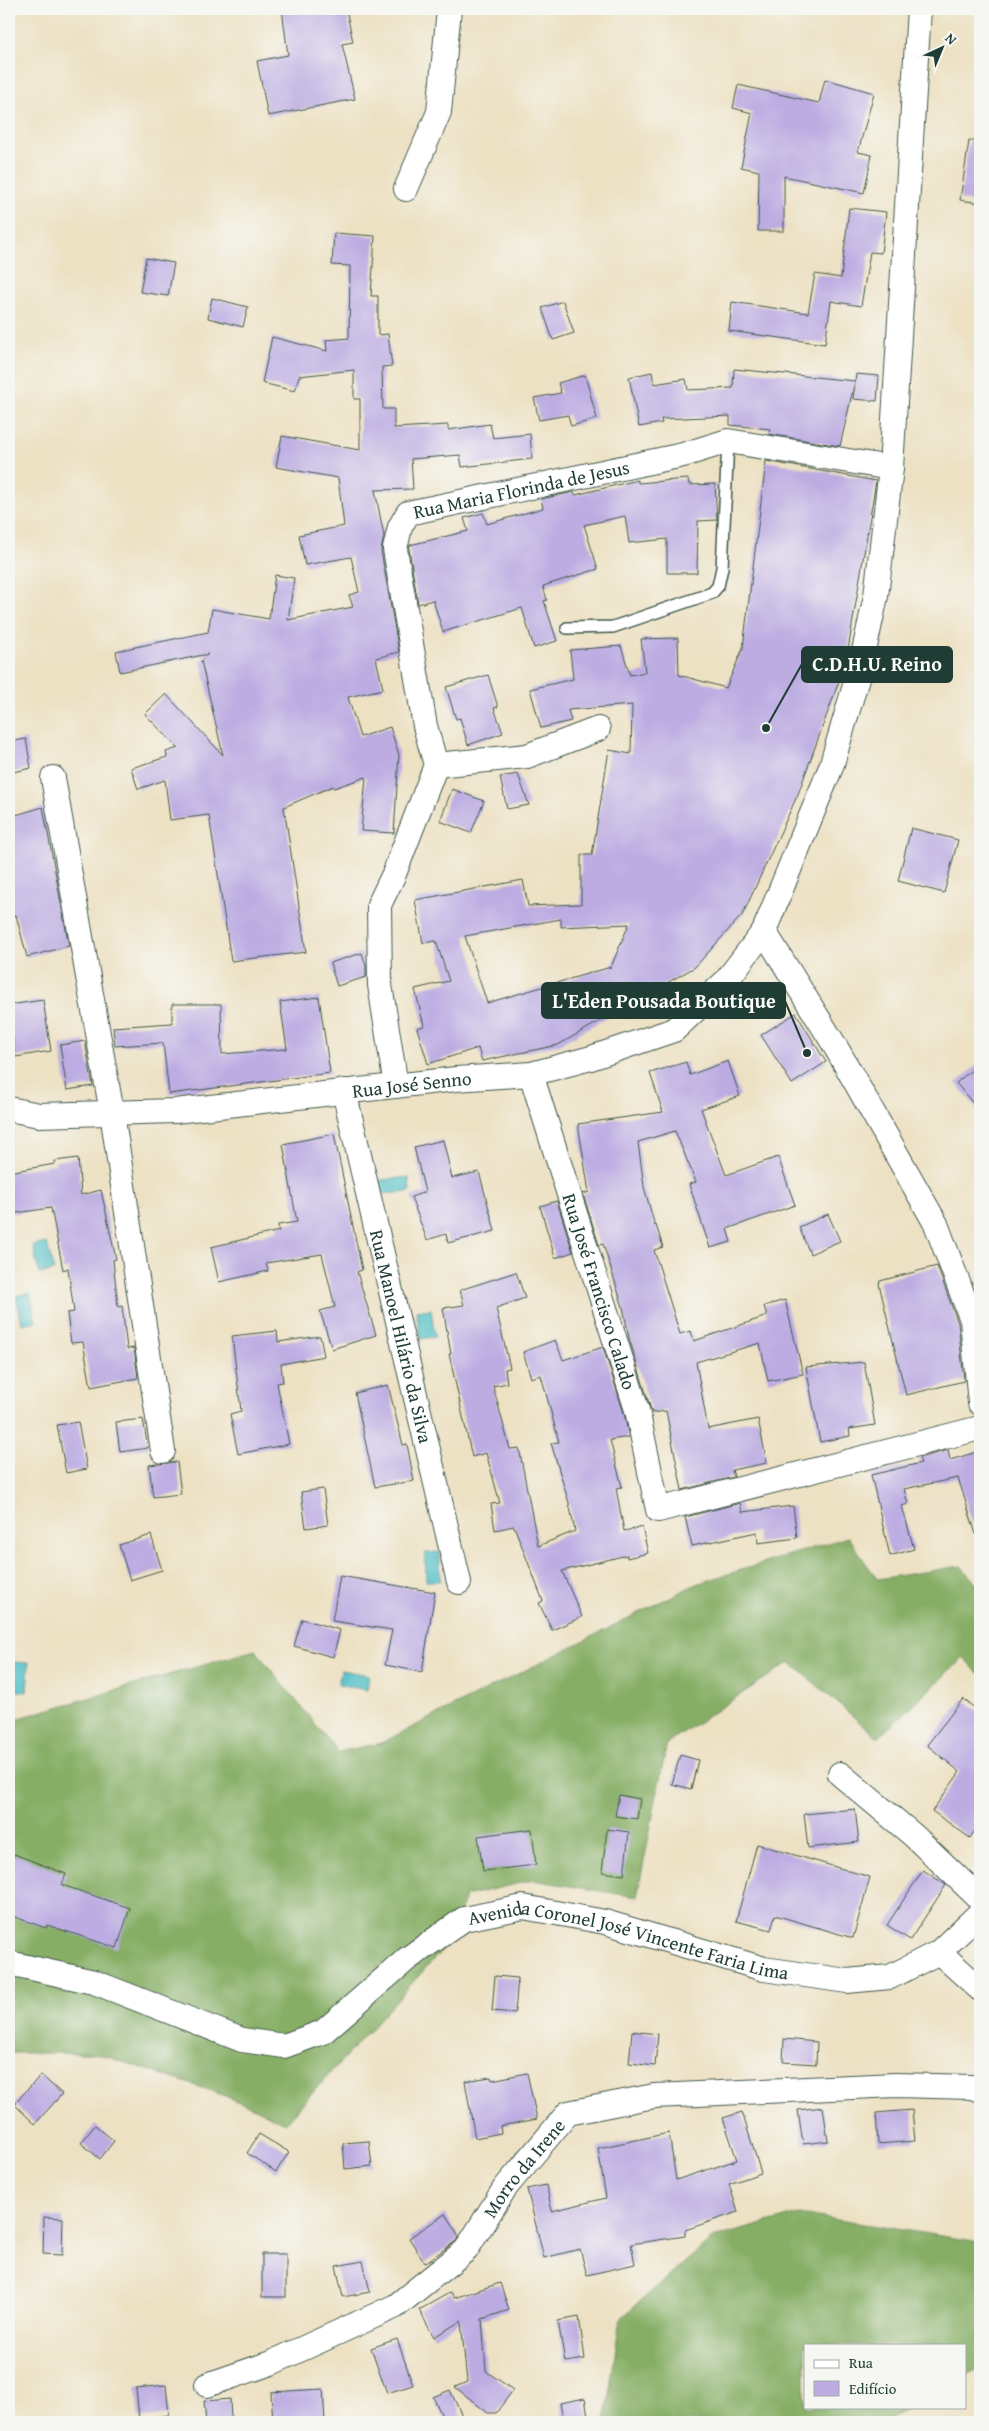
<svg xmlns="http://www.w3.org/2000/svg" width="989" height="2431" viewBox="0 0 989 2431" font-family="'Gentium Book Plus',serif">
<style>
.forest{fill:#86ae65;stroke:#52764c}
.water{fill:#51bfc7;stroke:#387e7e}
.building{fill:#bcace2;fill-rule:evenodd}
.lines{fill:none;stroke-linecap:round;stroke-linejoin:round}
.lane-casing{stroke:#3e5649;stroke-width:14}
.street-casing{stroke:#3e5649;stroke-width:26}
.lane{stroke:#fff;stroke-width:11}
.street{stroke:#fff;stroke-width:24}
.labels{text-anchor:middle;stroke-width:4;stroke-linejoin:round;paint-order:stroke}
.street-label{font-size:19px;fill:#1f3d34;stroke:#f6f6f2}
.leader{fill:none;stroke:#1f3d34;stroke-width:2}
.callout-dot{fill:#1f3d34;stroke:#f6f6f2;stroke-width:2}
.callout{fill:#1f3d34;stroke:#1f3d34;stroke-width:2}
.callout-label{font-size:20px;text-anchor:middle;font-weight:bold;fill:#fff}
</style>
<rect width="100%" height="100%" fill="#f6f6f2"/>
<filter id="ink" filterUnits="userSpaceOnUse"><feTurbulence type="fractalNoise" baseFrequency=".02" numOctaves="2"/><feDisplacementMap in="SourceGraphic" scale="10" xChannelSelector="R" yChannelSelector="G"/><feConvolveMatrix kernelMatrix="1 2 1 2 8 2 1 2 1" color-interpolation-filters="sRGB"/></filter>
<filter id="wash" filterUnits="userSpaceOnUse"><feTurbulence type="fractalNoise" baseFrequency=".0096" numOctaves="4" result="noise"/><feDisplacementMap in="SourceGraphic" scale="20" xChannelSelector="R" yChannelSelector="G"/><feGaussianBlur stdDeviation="1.12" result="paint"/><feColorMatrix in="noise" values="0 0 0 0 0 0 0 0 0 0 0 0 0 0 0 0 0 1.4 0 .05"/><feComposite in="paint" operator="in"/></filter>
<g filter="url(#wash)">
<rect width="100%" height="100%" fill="#ede1c3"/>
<!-- forest -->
<g class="forest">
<path d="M848,1537l29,42 84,-13 19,22v87l-17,-17 -85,80 -88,-76 -123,81 -30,154 -104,-17 -68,16 -11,41 -169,186 -37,-18 -36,-14 -116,-38h-87v-332l246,-71 83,102 43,-9 315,-159z"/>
<path d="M799,2214l181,28v126l-15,8v-31h-160v62h106l-26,15h-280l15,-103 93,-81z"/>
</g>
<!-- water -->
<g class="water">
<path d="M409,1177l1,15 -29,2 -1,-14z"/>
<path d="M47,1243l7,28 -15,3 -6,-28z"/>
<path d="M30,1293l6,28 -14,3 -6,-28z"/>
<path d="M431,1309l4,28 -14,2 -5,-28z"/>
<path d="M440,1552v29h-14l-1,-28z"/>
<path d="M14,1662l15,1 -2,29 -14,-1z"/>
<path d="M341,1670l28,5 -2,15 -29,-5z"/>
</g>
<g id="blocks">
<!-- building -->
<g class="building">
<path d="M282,9h64l7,33 -11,2 13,55 -87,17 -11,-55 31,-6z"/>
<path d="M825,79l49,14 -16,59 14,3 -8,38 -80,-17v55h-26l1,-60 -18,-4 11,-54 -19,-5 5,-23 81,18z"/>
<path d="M969,141h11v62l-20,-3z"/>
<path d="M849,208l37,4 -5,41 -11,-1 -9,54 -30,-5 -6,43 -96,-13 3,-29 76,11 7,-39 26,4z"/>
<path d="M334,233l41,3 -4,60h7v39l10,-1 4,32 -10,1 1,42h11v19l54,-3v5l42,-6 3,14 37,-4 2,25 -70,8 -2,-12 -49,4 2,30 -38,1 9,46 -3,15 18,101 -23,6 7,31 -35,8 12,40 30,-10 9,28 -5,78 -33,-2 5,-54 -32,11 -1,-2 -49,21 22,145 -75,9 -22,-146 -39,5 -5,-40 -27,9 -7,-21 36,-11 -1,-5 12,-4 -33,-34 21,-20 57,61 -22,-94 7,-7 -88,18 -4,-21 92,-19 4,-23 57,10 6,-44 19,3 -6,42 65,-13 -4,-12 10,-3 -8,-35 -46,8 -6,-30 45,-9 -6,-48 -62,-11 6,-31 78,14v-51h-6v-29l-55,6 -4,15 -33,-8 10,-46 55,14 -1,-11 23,-2 1,-72 -18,-1z"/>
<path d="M146,258l28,5 -6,33 -28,-4z"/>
<path d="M212,298l36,9 -5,20 -35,-9z"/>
<path d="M563,301l11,32 -21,7 -11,-32z"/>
<path d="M734,369l121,12 -15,65 -71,-12 1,-5 -40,-4v-9l-69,3 1,4 -23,4 -10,-50 23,-5 2,12 32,-5 2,11 45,-2z"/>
<path d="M856,374l23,2 -2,25 -24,-2z"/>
<path d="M585,375l12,44 -26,7 -3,-11 -29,5 -5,-22 27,-5 -3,-10z"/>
<path d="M766,461l110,20 -30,181 -48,132 -55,120 -48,53 -137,78 -76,16 -4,-13 -50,16 -11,-36 7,-2 -9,-37 34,-8 -13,-40 -13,2 -8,-43 108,-20 5,26 53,-2v-49h11l17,-105 22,4 1,-49 -64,5 3,11 -30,7 -11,-39 43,-10 -3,-29 51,-4 9,29 15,-3 -4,-33 37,-1 1,37 47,13 17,-40zM561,919v8l68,-3 -18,43 -124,36 -22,-67z"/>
<path d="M688,479l1,6 26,-1 2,36 -19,1 -1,52h-30v-34l-38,4 -4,-27 -41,9 14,44 -55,17 4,14 -3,1 13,40 -23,7 -12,-40 -79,24 -10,-32 -15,4 -9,-55 1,-4 58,-14 -4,-13 19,-5 4,11 56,-16 -2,-9 33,-7 1,3 63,-15v3z"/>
<path d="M488,675l10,32 -4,1 9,25 -35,12 -8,-27 -4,1 -10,-32z"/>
<path d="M26,739l5,29 -22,5v-31z"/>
<path d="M518,774l11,31 -22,4 -7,-32z"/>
<path d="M452,789l32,12 -13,32 -31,-12z"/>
<path d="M43,807l26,139 -42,11 -11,-42 -5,1 -2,-12v-56l6,-1 -6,-21v-9z"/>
<path d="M911,828l47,12 -14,53 -46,-12z"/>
<path d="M362,953l4,13v11l-29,9 -7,-23z"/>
<path d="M319,997l11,76 -161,21 -6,-51 -48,3 -2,-19 59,-4v-19h49l1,50 65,-5 -7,-47z"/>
<path d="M43,1000l8,51 -36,6 -6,-52z"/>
<path d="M796,1013l30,49 -34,22 -31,-49z"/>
<path d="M85,1041l8,45 -26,4 -7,-45z"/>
<path d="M728,1061l12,35 -39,13 25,66 52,-18 17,48 -68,24 4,13 -21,6 -21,-64 7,-2 -21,-51 -37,11 6,45 11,39 1,-1 7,22 -9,3 26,84 11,-3 3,10 73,-25 -3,-10 21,-6 18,74 -35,7 -8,-38 -64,19 12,67 50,-10 9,44 -35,7 2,7 -52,13 -16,-79 -14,2 -23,-75 -6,-31 -20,-63 -4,1 -16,-51 6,-2 -11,-68 85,-12 -13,-39 36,-11 4,13z"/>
<path d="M980,1063v49l-24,-29z"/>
<path d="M334,1134l28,136 -5,2 19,63 -44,14 -12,-38 15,-4 -13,-53 -56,9 2,8 -49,11 -8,-35 68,-16 -1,-6 19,-3 -14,-78z"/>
<path d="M443,1140l9,38 27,-6 16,59 -47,12 -2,-9 -19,6 -16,-43 14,-5 -11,-45z"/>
<path d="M78,1158l3,37 20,-5 15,69 -3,1 5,47 4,-1 5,43 7,-1 4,30 -47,9 -8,-45 -12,1 -4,-30 7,-1 -6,-44 -5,2 -12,-62 -42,6v-42l46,-8v-3z"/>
<path d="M557,1201l16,51 -18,6 -15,-52z"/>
<path d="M828,1214l12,27 -30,13 -11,-27z"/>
<path d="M937,1266l21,57 6,58 -58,14 -27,-111 1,-3z"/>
<path d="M516,1272l9,26 -29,10 14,60 -5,1 2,14 -14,3 17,63 9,-1 19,98 37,-15 -6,-28 -18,-60 8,-1 -18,-67 -10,3 -8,-26 32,-12 8,20 40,-13 21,66 5,24 -19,3 12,47 -6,1 8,43 18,-4 6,26 -21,5v-3l-65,16 20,46 -30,13 -13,-27 4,-2 -29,-75 -19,4 -4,-26 9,-1 -14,-50 -14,4 -23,-103h2l-8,-46 21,-3 -4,-15z"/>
<path d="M277,1331l1,11 42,-6 4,20 -43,8 2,18 -6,1 12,61 -51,10 -8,-40 11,-3 -9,-75z"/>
<path d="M864,1362l11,63 -26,4 1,7 -30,6 -14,-75z"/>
<path d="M388,1385l15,60 4,-1 7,37 -39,6 -20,-94z"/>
<path d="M143,1419l5,29 -28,4 -4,-30z"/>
<path d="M78,1422l9,47 -21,4 -9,-48z"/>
<path d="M948,1450l2,10 30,-9v83h-4l-18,-56 -54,11 4,15 -6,2 12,43 -24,7 -19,-81 50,-12 -2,-5z"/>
<path d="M177,1462l4,32 -28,3 -4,-32z"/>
<path d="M323,1489l5,36 -22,3 -5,-36z"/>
<path d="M740,1503l2,9 51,-6 4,32 -39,5 -1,-11 -65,14 -7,-29z"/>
<path d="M151,1535l11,35 -32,10 -11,-35z"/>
<path d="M340,1576l95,16 -13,80 -37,-7 7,-35 -60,-9z"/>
<path d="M302,1619l38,11 -7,27 -39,-11z"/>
<path d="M963,1699l17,13v111l-10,15 -38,-27 28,-39 -33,-27z"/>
<path d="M680,1755l18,5 -7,29 -19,-5z"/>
<path d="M619,1795l21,4 -3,20 -22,-3z"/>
<path d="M855,1809l4,33 -51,6 -4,-34z"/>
<path d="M532,1829l4,36 -53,6 -5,-35z"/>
<path d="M607,1829l22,3 -5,43 -22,-3z"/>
<path d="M757,1844l113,33 -17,61 -78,-23 -4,15 -35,-9z"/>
<path d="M14,1854l52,20 -4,11 68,23 -13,40 -70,-23 -1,3 -37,-13v-45z"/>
<path d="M923,1870l23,15 -36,55 -23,-15z"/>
<path d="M495,1976l23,2 -3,35 -23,-2z"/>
<path d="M632,2031l26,3 -3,32 -26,-3z"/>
<path d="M784,2039l33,3 -1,22 -33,-2z"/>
<path d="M527,2073l10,46 -37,7 1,7 -26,5 -10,-57 26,-4 1,3z"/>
<path d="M41,2075l21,19 -27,30 -21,-20z"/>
<path d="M823,2107l5,34 -25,3 -5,-34z"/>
<path d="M912,2110l3,31 -37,3 -2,-31z"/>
<path d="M742,2112l19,61 -32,11 9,28 -53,18v6l-54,8 4,20 -48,11 -7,-26 -36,9 -17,-69 19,-4 6,26 54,-13 -8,-50 71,-15 7,47 61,-20 -14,-42z"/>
<path d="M95,2125l19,16 -14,18 -19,-16z"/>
<path d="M259,2134l30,18 -13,20 -29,-19z"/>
<path d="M369,2141l3,25 -27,3 -2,-26z"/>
<path d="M445,2214l14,22 -3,5 -31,22 -16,-25z"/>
<path d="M44,2217l19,1 -1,37 -19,-1z"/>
<rect x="262" y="2254" width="24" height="43"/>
<path d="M363,2261l7,31 -27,5 -7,-31z"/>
<path d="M500,2283l9,27 -27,9 4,52 27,19 -17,23h-8l-33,-26 12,-5 -6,-61 -27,16 -15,-27 32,-18 3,6z"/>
<path d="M579,2317l6,42 -20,3 -7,-41z"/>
<path d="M397,2339l16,46 -26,8 -16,-45z"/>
<path d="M166,2385l3,30 -30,4 -3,-31z"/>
<path d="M323,2389l2,33h-52l-2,-30z"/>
<path d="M450,2390l15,32h-20l-12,-25z"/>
<path d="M585,2398l4,24h-25l-4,-19z"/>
<path d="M230,2399l1,23h-25l-2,-21z"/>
</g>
</g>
</g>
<g filter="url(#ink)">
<use href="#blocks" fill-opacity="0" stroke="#3e5649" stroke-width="1"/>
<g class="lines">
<!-- lane casing -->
<g class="lane-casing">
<path id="lane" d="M567,628l46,-1 99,-34 6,-7 4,-18 6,-127"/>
</g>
<!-- street casing -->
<g class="street-casing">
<g id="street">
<path d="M406,189l33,-77 10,-103"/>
<path d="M436,765l91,-9 71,-27"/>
<path d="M53,778l59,335 51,338"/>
<path d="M764,931l70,113 102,180 36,96 8,83"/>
<path id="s1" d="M531,1074l106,336 21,100 322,-82"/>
<path id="s2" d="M396,1086l-16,-101 -1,-80 15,-31 42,-109 -11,-39 -30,-177 5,-22 8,-14 275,-58 45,-14 163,27"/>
<path id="s3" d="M344,1091l115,491"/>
<path id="s4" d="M9,1109l30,6 136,-4 281,-32 75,-5 60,-16 83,-28 52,-49 38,-50 67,-164 30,-102 15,-69 15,-128 28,-459"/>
<path d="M840,1774l74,62 66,63"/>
<path d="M939,1952l41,37"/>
<path id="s5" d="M9,1963l85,19 148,58 42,6 39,-14 84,-73 57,-40 59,-12 82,15 159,47 83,12 43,-4 49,-25 41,-39"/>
<path id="s6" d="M207,2385l64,-22 125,-57 70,-56 39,-62 63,-75 86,-17 242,-11 76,2 8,3"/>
</g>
</g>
<!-- lane -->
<use href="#lane" class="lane"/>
<!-- street -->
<use href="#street" class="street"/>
</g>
</g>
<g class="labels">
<!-- street labels -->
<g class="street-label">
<text dy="7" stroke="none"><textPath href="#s2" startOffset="708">Rua Maria Florinda de Jesus</textPath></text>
<text dy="7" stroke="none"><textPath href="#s4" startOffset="405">Rua José Senno</textPath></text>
<text dy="7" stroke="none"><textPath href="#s1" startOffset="228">Rua José Francisco Calado</textPath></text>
<text dy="7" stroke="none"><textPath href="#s3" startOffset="252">Rua Manoel Hilário da Silva</textPath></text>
<text dy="7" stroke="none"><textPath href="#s5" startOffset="680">Avenida Coronel José Vincente Faria Lima</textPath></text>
<text dy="7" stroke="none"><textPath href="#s6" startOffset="395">Morro da Irene</textPath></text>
</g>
</g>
<!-- callouts -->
<path class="leader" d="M766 728L802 664M807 1053L785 1001"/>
<g class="callout-dot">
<circle cx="766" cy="728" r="5"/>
<circle cx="807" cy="1053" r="5"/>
</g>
<g class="callout">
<rect x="802" y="647" width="150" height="35" rx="5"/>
<rect x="542" y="983" width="243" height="35" rx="5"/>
</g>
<g class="callout-label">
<text x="877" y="671">C.D.H.U. Reino</text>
<text x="664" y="1008">L'Eden Pousada Boutique</text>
</g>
<!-- margin -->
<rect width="989" height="2431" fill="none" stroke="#f6f6f2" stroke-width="30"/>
<!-- legend -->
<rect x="804" y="2344" width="162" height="65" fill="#f6f6f2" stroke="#a0aca6"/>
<rect x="814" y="2360" width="25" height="8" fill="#ffffff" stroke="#a0aca6"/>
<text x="849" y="2368" font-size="15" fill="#1f3d34">Rua</text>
<rect x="814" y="2381" width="25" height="15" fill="#bcace2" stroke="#a0aca6"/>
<text x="849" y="2394" font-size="15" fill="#1f3d34">Edifício</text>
<!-- north arrow -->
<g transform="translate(942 48) rotate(44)" stroke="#f6f6f2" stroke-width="4" paint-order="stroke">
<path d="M0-4L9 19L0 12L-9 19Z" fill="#1f3d34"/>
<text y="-8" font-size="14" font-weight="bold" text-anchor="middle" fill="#1f3d34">N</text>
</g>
</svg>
